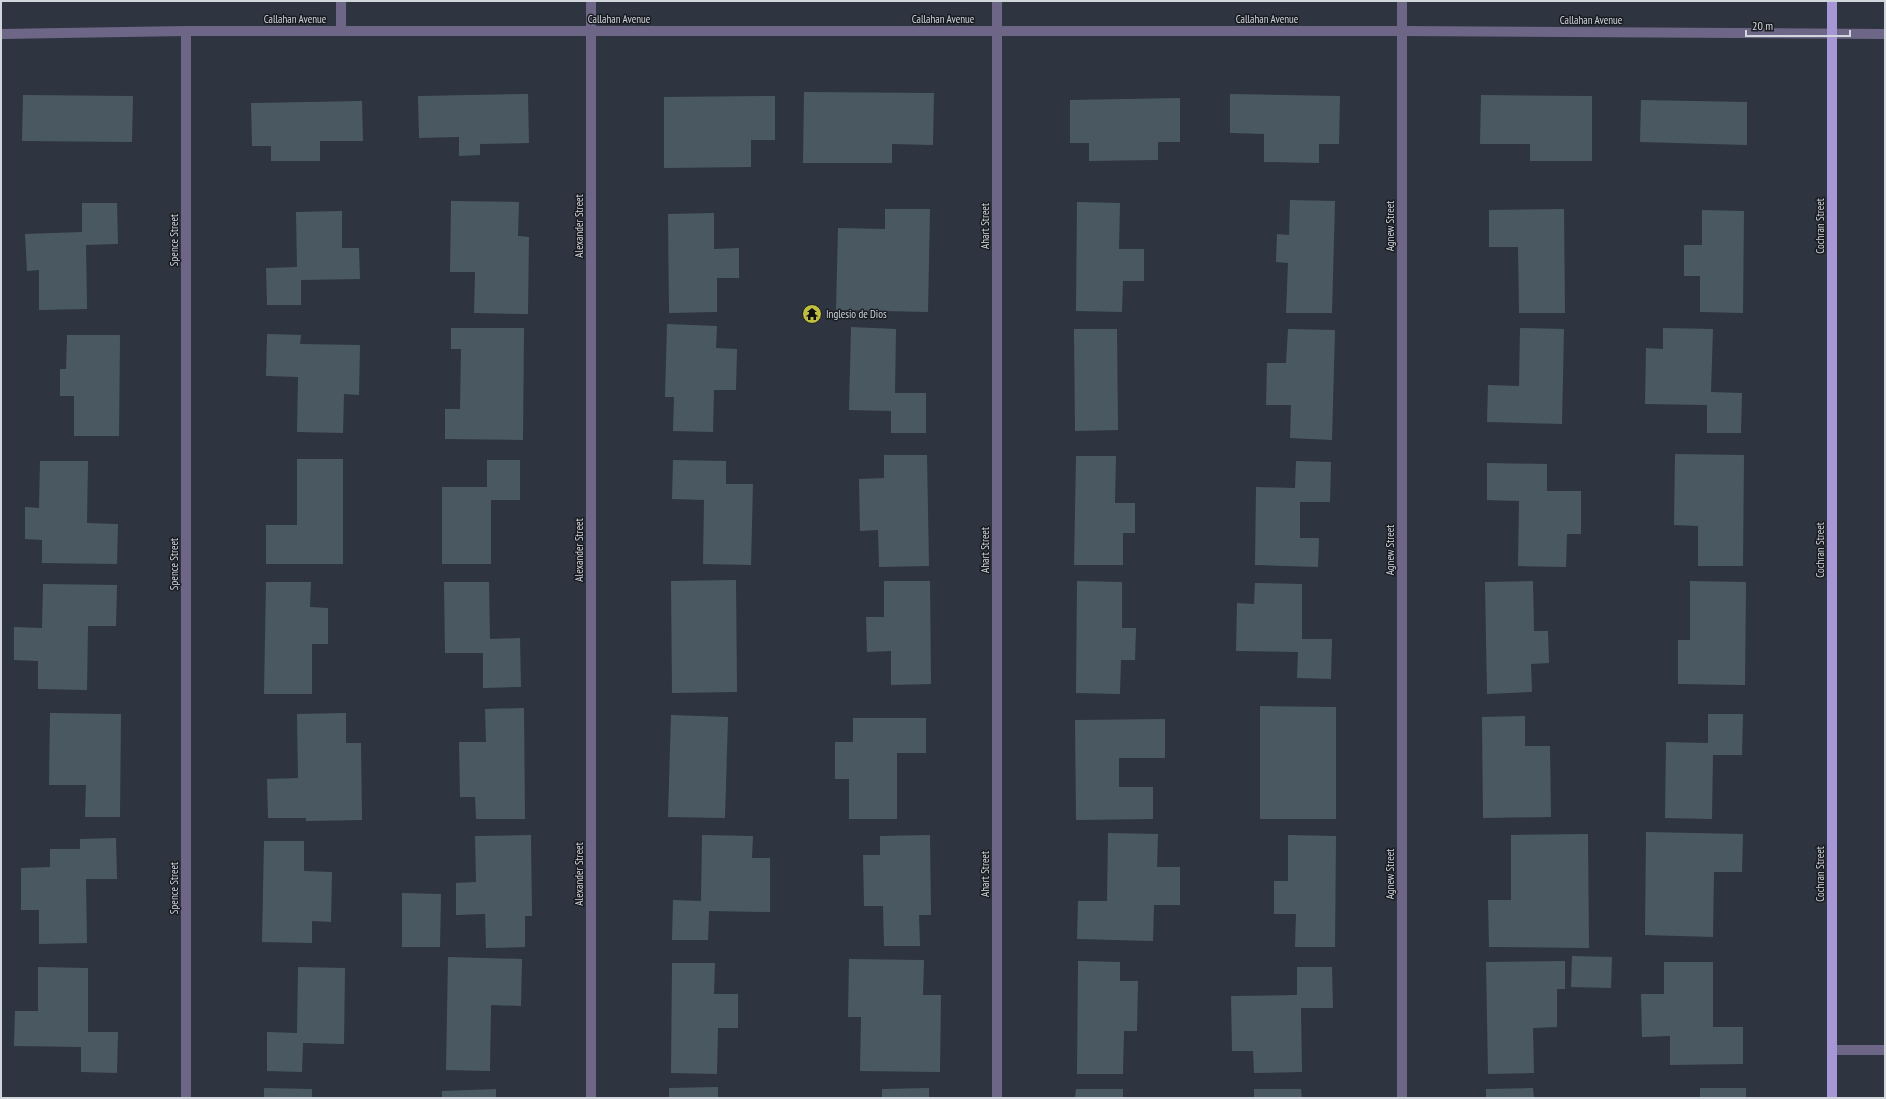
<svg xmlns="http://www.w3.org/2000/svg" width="1886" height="1099" viewBox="0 0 1886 1099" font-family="'PT Sans Narrow',sans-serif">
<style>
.building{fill:#4a5961}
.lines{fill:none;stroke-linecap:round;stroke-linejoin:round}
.minor{stroke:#6e6686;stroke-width:10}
.major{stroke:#a696d6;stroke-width:10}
.labels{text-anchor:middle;stroke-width:3;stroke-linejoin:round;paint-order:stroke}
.street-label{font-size:11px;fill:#d1d5dc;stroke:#191c21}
.poi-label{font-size:11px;fill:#d1d5dc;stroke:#191c21;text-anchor:start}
</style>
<rect width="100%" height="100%" fill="#2e3440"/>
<!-- building -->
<g class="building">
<path d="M804,92l130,1 -1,52 -41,-1v19h-89z"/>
<path d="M528,94l1,49 -49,1v11l-21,1v-19l-40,1 -1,-42z"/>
<path d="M1230,94l110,2 -1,48h-20v19l-55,-1v-28l-34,-1z"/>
<path d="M23,95l110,1 -1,46 -110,-1z"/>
<path d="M1481,95l111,1v65h-62v-17h-50z"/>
<path d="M775,96v44h-24v27l-87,1v-71z"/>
<path d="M1180,98v44h-22v18l-69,1v-18h-19v-43z"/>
<path d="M1641,100l106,2v43l-107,-3z"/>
<path d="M362,101l1,40h-43v20h-49v-15h-19l-1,-43z"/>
<path d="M1290,200l45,1 -3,112h-46l2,-50 -12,-1 1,-28 12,1z"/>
<path d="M451,201l68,1 -1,34 11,1 -1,77 -54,-1 1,-41h-25z"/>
<path d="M1077,202l43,1 -1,46h25v32h-21l-1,31 -46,-1z"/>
<path d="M82,203h35l1,41 -32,1 1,64 -48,1v-40l-12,1 -2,-37 57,-2z"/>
<path d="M885,209h45l-2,103 -92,-2 2,-82 47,1z"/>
<path d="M1564,209l1,104h-46l-1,-66h-29v-37z"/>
<path d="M1702,210l42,1 -1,102 -43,-1v-36h-16v-31h18z"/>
<path d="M342,211v37h17l1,31 -59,1v25h-34l-1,-37 31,-1 -1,-55z"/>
<path d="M714,213v36l25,-1v30h-22v34l-48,1 -1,-99z"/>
<path d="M667,324l50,2 -1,22 21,1 -1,41h-22l-1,42 -40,-1 1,-34h-9z"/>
<path d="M851,327l45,2 -1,64h31v40h-35v-22l-42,-1z"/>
<path d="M451,328h73l-1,112 -78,-1v-30h15l1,-60h-10z"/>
<path d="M1520,328l44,1 -2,95 -75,-2 1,-37 31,1z"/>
<path d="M1663,328l50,1 -2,63 31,1 -1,40h-34v-28l-62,-1 1,-56 17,1z"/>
<path d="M1074,329h43l1,101 -43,1z"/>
<path d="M1288,329l47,1 -3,110 -42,-2 1,-33h-25l1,-42h19z"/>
<path d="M267,334l34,1 -1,9 60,1 -1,50 -15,-1 -1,39 -46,-1 1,-55 -32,-1z"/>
<path d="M67,335h53l-1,101h-45v-40h-14v-27h6z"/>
<path d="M1675,454l69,1 -1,111h-45v-40l-24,-1z"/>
<path d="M884,455h43l2,111 -50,1 -1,-37 -18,1 -1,-52 25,-1z"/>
<path d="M1076,456h40l-1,47h20v30h-12v32h-49z"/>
<path d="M297,459h46v105h-77v-39h31z"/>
<path d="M487,460h33v40h-29v64h-49v-77h45z"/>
<path d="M673,460l53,1v23h27l-2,81 -48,-1 1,-64 -32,-1z"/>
<path d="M40,461h48l-1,62 31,1 -1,40 -75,-1v-23l-17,-1v-32l14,1z"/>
<path d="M1296,461l35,1 -1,40h-30v36h19l-1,29 -63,-2 1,-78 39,1z"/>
<path d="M1487,463l60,1v27h34v43h-14l-1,33 -48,-1 1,-65 -32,-1z"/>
<path d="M736,580l1,112 -65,1 -1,-112z"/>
<path d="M884,581h46l1,103 -40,1v-34l-24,1 -1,-35h18z"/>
<path d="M1077,581l45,1v46h14l-1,32h-14l-1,34 -44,-1z"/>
<path d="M1533,581l1,50h14l1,32 -18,1 1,28 -45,2 -2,-112z"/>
<path d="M1690,581l56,1 -1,103 -67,-1v-44h12z"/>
<path d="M266,582h45l-1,25 18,1v36h-16v50h-48z"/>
<path d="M444,582h45l1,57 30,-1 1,49 -38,1v-35h-38z"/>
<path d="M1255,583l47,1v55h30l-1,40 -34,-1 1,-26 -62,-1 1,-48 17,1z"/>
<path d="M43,584l74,1 -1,41h-28l-1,64 -49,-1v-28l-24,-1v-33l28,1z"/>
<path d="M1260,706l76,1v112h-76z"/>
<path d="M524,708l1,111h-49l-1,-22h-15l-1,-55h27l-1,-33z"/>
<path d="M50,713l71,1 -1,103h-35l1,-32h-37z"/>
<path d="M346,713v30h15l1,77 -56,1v-3h-38l-1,-39 31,-1 -1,-64z"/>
<path d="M1708,714h35l-1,41h-29l-1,64 -47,-1 1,-76 42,1z"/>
<path d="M671,715l57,2 -3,101 -57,-1z"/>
<path d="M1525,716v30h25l1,71 -68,1 -1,-101z"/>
<path d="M853,718h73v35h-29v66h-48v-40h-14v-37h18z"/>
<path d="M1165,719v39h-46v29h34v32l-77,1 -1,-100z"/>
<path d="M1646,832l97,2 -1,38h-28l-1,65 -68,-2z"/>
<path d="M1108,833l50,1 -1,33h23v38h-26l-1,36 -76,-2 1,-38h29z"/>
<path d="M1588,834l1,114 -100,-1 -1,-47h23v-65z"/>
<path d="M531,835l1,81h-7v31l-39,1 -1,-34 -29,1v-32l20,-1 -1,-46z"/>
<path d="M702,835l51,1 -1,22h18v54l-61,-1 -1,29h-36l1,-40 28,1z"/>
<path d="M930,835l1,80h-12l1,31h-36l-1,-40h-19l-1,-51h17v-19z"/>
<path d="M1288,835l48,1 -1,111h-40l1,-33h-22v-33h14z"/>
<path d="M116,838l1,41h-31l1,64 -48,1v-34h-18v-42l29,-1v-18h30v-10z"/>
<path d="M264,841h40v30l28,1 -1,50 -19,-1v22l-50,-1z"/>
<path d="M402,893l39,1 -1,53h-38z"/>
<path d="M1572,956l40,1 -1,31 -40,-1z"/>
<path d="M448,957l74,2 -1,47 -30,-1 -1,66 -44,-1z"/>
<path d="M849,959l75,1 -1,35h18l-1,77 -80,-1 1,-54h-13z"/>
<path d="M1078,961l42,1v19h18l-1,50h-13l-1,43h-46z"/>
<path d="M1565,961v28h-8v38l-24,1 1,45 -46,1 -2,-112z"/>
<path d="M1664,962h49v65h30v37l-73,1v-29l-28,1 -1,-43h23z"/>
<path d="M672,963h43l-1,31h24v34h-20l-1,46 -46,-1z"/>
<path d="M38,967l50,1v64h30l-1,41 -36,-1v-25l-67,-1 1,-35h23z"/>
<path d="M298,967l47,1 -1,76 -41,-1 -1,29 -35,-1v-39l30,1z"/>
<path d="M1297,967h35l1,41h-32l1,64 -48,1 -1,-22h-21l-1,-55 66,-1z"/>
<path d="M718,1087v11h-49v-10z"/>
<path d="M264,1088l48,1v9h-48z"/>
<path d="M929,1088v10h-47v-9z"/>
<path d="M1533,1088l1,10h-48v-9z"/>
<rect x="1700" y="1088" width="46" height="10"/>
<path d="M496,1089v9h-54v-7z"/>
<path d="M1076,1089h47v9h-48z"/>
<path d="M1254,1089h47l1,9h-48z"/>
</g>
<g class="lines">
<!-- minor -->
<g class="minor">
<path d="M591,1v1097"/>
<path d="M997,1v1097"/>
<path d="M1402,1v1097"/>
<path d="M186,31v1067"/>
<path d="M341,31v-30"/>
<path d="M1,34l185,-3h1216l483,3"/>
<path d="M1832,1050h53"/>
</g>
<!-- major -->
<path class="major" d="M1832,1v1097"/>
</g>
<!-- icons -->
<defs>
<g id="temple-disc" transform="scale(1)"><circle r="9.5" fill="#bfbe41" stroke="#191c21"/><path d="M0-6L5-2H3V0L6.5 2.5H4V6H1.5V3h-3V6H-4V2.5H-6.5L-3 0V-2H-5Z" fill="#111"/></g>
</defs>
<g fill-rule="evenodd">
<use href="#temple-disc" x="812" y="314"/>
</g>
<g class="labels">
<!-- street labels -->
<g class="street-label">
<text x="295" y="23">Callahan Avenue</text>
<text x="619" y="23">Callahan Avenue</text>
<text x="943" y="23">Callahan Avenue</text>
<text x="1267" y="23">Callahan Avenue</text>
<text x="1591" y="24">Callahan Avenue</text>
<text transform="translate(579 226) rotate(-90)" y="4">Alexander Street</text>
<text transform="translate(985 226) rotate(-90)" y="4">Ahart Street</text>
<text transform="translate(1390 226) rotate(-90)" y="4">Agnew Street</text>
<text transform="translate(1820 226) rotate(-90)" y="4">Cochran Street</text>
<text transform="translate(174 240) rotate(-90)" y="4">Spence Street</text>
<text transform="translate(579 550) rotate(-90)" y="4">Alexander Street</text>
<text transform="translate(985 550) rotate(-90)" y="4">Ahart Street</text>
<text transform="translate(1390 550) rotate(-90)" y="4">Agnew Street</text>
<text transform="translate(1820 550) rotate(-90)" y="4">Cochran Street</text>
<text transform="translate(174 564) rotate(-90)" y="4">Spence Street</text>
<text transform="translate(579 874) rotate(-90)" y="4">Alexander Street</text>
<text transform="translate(985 874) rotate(-90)" y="4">Ahart Street</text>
<text transform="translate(1390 874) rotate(-90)" y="4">Agnew Street</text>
<text transform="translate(1820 874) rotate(-90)" y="4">Cochran Street</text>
<text transform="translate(174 888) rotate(-90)" y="4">Spence Street</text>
</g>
<!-- poi labels -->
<g class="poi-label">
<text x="826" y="318">Inglesio de Dios</text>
</g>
</g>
<!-- border -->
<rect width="1886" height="1099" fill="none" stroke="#d1d5dc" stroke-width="4"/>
<!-- scale -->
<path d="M1746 30v6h104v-6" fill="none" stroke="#d1d5dc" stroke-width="2"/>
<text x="1752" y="30" font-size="12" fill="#d1d5dc" stroke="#191c21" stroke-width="3" paint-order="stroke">20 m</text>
</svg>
